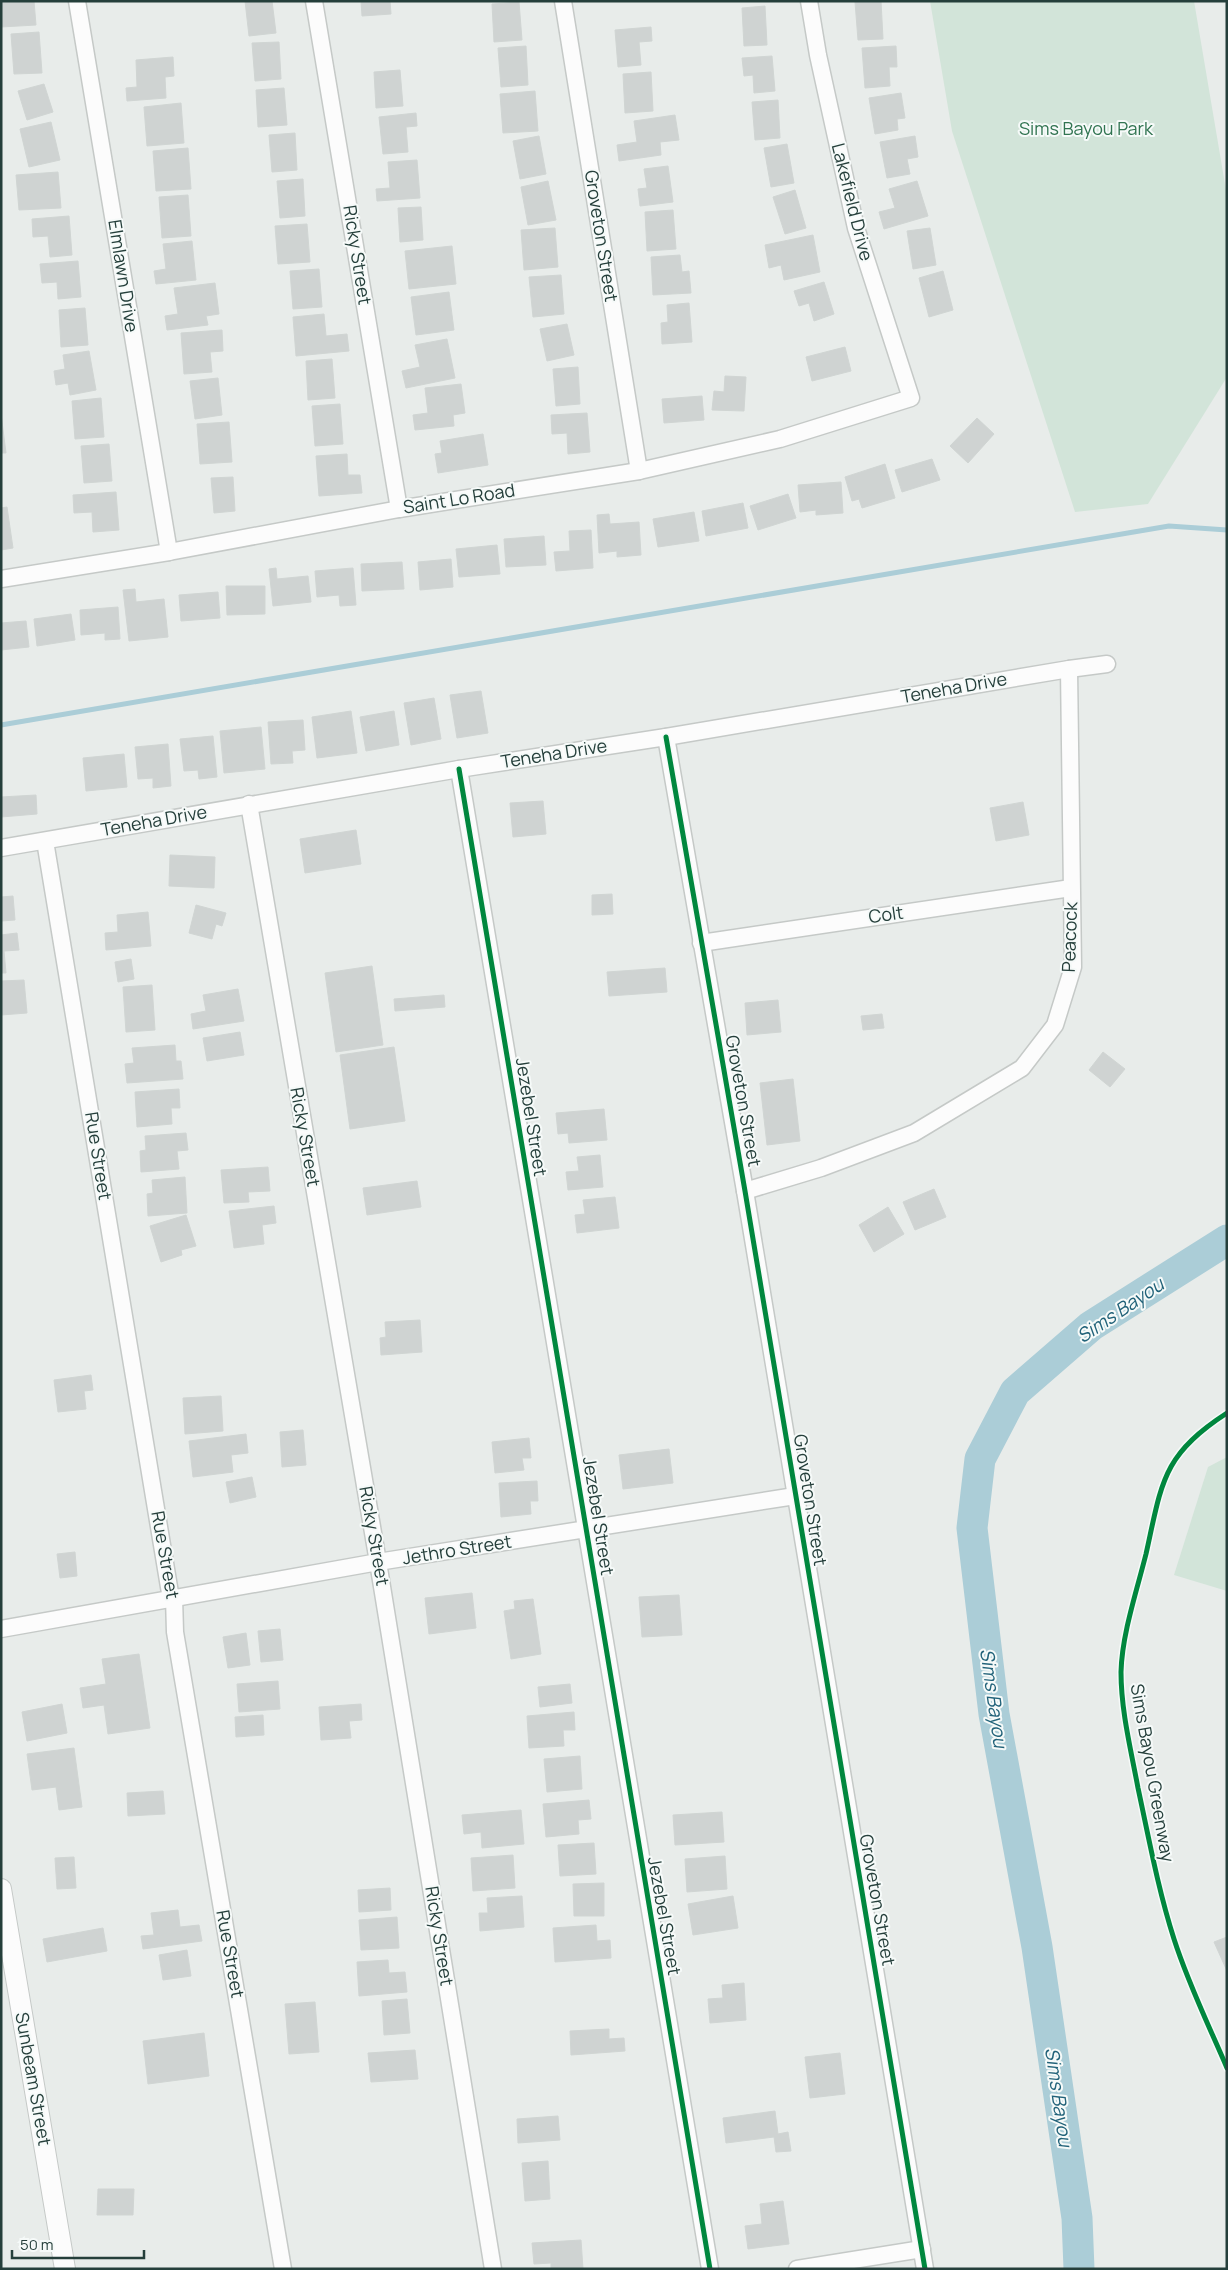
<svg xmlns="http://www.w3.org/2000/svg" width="1228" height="2270" viewBox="0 0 1228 2270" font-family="Manrope,sans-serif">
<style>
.green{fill:#d2e4d9}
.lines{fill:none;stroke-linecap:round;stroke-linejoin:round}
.stream{stroke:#abcdd7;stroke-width:5}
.river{stroke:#abcdd7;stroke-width:31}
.building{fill:#cfd3d2;stroke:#d0d5d3}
.minor-casing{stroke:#c5c9c7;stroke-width:19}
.tertiary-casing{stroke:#c5c9c7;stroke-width:22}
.minor{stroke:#fcfcfc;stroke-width:16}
.tertiary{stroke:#fcfcfc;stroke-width:20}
.cycleway-casing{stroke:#f6faf9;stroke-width:8}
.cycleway{stroke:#00873e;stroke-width:5}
.labels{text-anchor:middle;stroke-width:4;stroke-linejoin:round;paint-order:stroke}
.park-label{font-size:18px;fill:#317451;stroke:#f6faf9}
.street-label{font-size:18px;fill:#253f3b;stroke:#f6faf9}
.water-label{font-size:19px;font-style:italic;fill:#216279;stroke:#f6faf9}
</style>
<rect width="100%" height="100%" fill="#e8ecea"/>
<!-- green -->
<g class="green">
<path d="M930,1h264l33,195v181l-79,127 -73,8 -123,-381z"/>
<path d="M1227,1457v134l-53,-16 34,-108z"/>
</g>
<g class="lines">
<!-- stream -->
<path class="stream" d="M1,725l1168,-199 58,4"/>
<!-- river -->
<path class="river" d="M1079,2269l-2,-51 -40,-271 -43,-233 -22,-186 8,-69 35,-67 76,-66 136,-86"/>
</g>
<!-- building -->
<g class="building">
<path d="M1,1h33l2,24 -35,2z"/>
<path d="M245,1h27l4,32 -27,3z"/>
<path d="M361,1h29l1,13 -29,2z"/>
<path d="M881,1l2,38 -25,1 -3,-38z"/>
<path d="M519,2l3,38 -28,2 -2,-38z"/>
<path d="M765,6l2,39 -23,1 -2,-38z"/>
<path d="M651,27l1,14 -13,1 2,23 -23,2 -3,-37z"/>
<path d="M39,32l3,41 -28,1 -3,-40z"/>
<path d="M279,42l2,37 -26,2 -3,-38z"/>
<path d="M526,46l2,39 -27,2 -3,-39z"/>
<path d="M896,46l1,21h-8l1,19 -25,2 -3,-40z"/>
<path d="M772,56l3,35 -21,2 -1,-18 -9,1 -2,-18z"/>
<path d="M173,57l1,19 -9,1 1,21 -39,3 -1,-13 11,-1 -1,-27z"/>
<path d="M400,70l3,36 -27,2 -2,-36z"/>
<path d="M651,72l2,39 -28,2 -2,-39z"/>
<path d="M44,84l9,28 -26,8 -9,-29z"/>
<path d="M284,88l3,37 -29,2 -2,-37z"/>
<path d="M535,91l3,40 -35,2 -3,-39z"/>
<path d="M901,93l4,25 -8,1 1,11 -23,4 -6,-36z"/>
<path d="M778,100l2,38 -25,2 -3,-38z"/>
<path d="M181,103l3,40 -37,3 -3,-39z"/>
<path d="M416,113l1,13 -11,1 2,25 -25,2 -4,-37z"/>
<path d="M675,115l4,25 -19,2 1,13 -42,6 -2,-16 20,-3 -3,-21z"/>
<path d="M51,122l9,38 -31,7 -9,-38z"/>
<path d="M295,133l2,37 -25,2 -3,-37z"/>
<path d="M539,136l7,38 -26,5 -7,-38z"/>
<path d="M915,136l3,21 -11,2 3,15 -23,4 -7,-36z"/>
<path d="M787,144l7,39 -23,4 -7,-39z"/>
<path d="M188,148l3,41 -35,2 -3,-40z"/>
<path d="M417,160l3,38 -43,3 -1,-12 14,-1 -2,-26z"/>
<path d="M668,166l5,36 -33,4 -2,-17 9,-1 -3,-19z"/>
<path d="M58,172l3,36 -42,2 -3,-35z"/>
<path d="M303,179l2,37 -25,2 -3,-37z"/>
<path d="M548,181l8,39 -28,5 -7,-38z"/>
<path d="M917,181l11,35 -44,13 -5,-17 16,-4 -6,-19z"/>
<path d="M795,190l11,38 -21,6 -12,-37z"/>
<path d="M188,195l3,41 -29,2 -3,-41z"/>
<path d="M421,207l2,33 -23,2 -2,-34z"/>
<path d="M673,210l3,39 -29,2 -2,-39z"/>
<path d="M69,216l3,39 -22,2 -2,-21 -15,1 -1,-18z"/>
<path d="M307,224l3,38 -32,2 -3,-38z"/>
<path d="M555,228l3,39 -34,3 -3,-40z"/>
<path d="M930,228l6,37 -23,4 -6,-38z"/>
<path d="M813,235l7,37 -36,8 -3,-15 -12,3 -4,-23z"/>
<path d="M192,241l4,39 -40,4 -2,-13 12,-2 -3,-25z"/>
<path d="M452,246l4,38 -47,5 -4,-38z"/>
<path d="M680,255l2,17 7,-1 2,22 -38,2 -2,-38z"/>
<path d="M78,261l3,36 -23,2 -1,-17 -15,1 -2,-19z"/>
<path d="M319,269l3,38 -29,2 -3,-38z"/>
<path d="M943,271l10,39 -24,7 -10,-39z"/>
<path d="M561,275l3,39 -31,3 -4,-40z"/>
<path d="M824,282l10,32 -20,7 -5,-18 -10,3 -5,-15z"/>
<path d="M215,283l4,31 -13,2 2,9 -41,5 -2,-14 13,-2 -4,-26z"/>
<path d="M449,292l5,38 -38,5 -5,-38z"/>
<path d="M689,303l3,39 -30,2 -1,-21 7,-1 -1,-17z"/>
<path d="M85,308l3,37 -27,2 -2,-37z"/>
<path d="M324,314l2,22 21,-2 2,17 -53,5 -3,-39z"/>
<path d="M567,324l7,31 -27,6 -7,-32z"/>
<path d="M222,330l1,21 -13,1 2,20 -28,2 -3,-41z"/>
<path d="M447,339l8,39 -49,10 -4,-17 18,-4 -5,-22z"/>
<path d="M845,347l6,24 -39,10 -6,-24z"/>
<path d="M89,351l7,39 -26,5 -2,-12 -12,2 -2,-14 11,-2 -2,-14z"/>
<path d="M332,359l3,39 -27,2 -2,-39z"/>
<path d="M578,367l2,37 -24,2 -3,-37z"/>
<path d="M725,376l21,1 -2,34 -32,-1 2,-19 10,1z"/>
<path d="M218,378l4,37 -27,4 -5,-38z"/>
<path d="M461,384l4,29 -12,2 1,11 -39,4 -2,-15 15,-2 -3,-25z"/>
<path d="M702,396l2,24 -40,3 -2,-24z"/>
<path d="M101,398l3,39 -29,2 -3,-38z"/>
<path d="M340,404l3,40 -28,2 -3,-40z"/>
<path d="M587,413l3,39 -22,2 -1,-21 -15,1 -1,-19z"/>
<path d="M1,414l5,39h-5z"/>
<path d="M977,418l17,16 -26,29 -18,-17z"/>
<path d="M229,422l3,40 -32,2 -3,-40z"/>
<path d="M483,434l5,31 -50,8 -3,-19 7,-1 -2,-12z"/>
<path d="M109,444l3,37 -28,2 -3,-37z"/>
<path d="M347,454l1,21h12l2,18 -43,3 -3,-40z"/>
<path d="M932,459l8,21 -38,12 -7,-22z"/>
<path d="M885,464l10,34 -33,10 -3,-9 -7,2 -7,-24z"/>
<path d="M233,477l2,34 -21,2 -3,-35z"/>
<path d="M841,482l2,31 -27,2v-5l-16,2 -2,-27z"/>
<path d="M116,492l3,38 -26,2 -1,-20 -18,1 -1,-18z"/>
<path d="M788,494l8,24 -38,12 -8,-24z"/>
<path d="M743,503l5,25 -42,8 -4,-25z"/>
<path d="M7,507l6,41 -12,2v-42z"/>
<path d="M694,512l5,29 -41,6 -5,-28z"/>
<path d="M609,514l1,10 29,-2 2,33 -24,2v-6l-18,2 -2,-38z"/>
<path d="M591,530l2,38 -37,3 -2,-19 16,-1 -1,-20z"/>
<path d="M544,536l2,29 -40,2 -2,-28z"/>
<path d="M497,545l3,29 -41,3 -3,-28z"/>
<path d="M451,559l2,28 -33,3 -2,-28z"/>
<path d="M402,562l2,27 -42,2 -1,-27z"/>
<path d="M276,568l1,11 31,-3 3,26 -38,4 -4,-37z"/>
<path d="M353,568l3,37 -16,1 -1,-11 -22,2 -2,-26z"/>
<path d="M226,586h39v28l-38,1z"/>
<path d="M135,589l1,13 28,-3 4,38 -39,4 -6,-51z"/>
<path d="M218,592l2,26 -39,3 -2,-26z"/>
<path d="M118,607l2,32 -15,1v-7l-24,2 -1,-25z"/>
<path d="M71,614l4,26 -38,6 -3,-27z"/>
<path d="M26,621l3,26 -28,3v-27z"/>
<path d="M481,691l7,42 -31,5 -7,-43z"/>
<path d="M434,698l7,41 -30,6 -7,-42z"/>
<path d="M351,711l6,42 -40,5 -5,-41z"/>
<path d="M394,711l5,34 -33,6 -6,-34z"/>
<path d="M303,720l2,30 -13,1 1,12 -22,1 -3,-42z"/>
<path d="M261,727l4,42 -41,4 -4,-42z"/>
<path d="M213,736l4,41 -18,2 -1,-9 -14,1 -4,-32z"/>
<path d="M168,744l3,42 -18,2v-10l-15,1 -3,-32z"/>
<path d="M124,754l3,33 -41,4 -3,-33z"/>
<path d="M36,795l1,19 -36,3v-20z"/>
<path d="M543,801l3,33 -33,3 -3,-34z"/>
<path d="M1023,802l6,33 -33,6 -6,-33z"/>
<path d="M356,830l5,34 -56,9 -5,-34z"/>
<path d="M170,855l45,2 -1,31 -45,-2z"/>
<path d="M612,894l1,20 -21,1v-20z"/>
<path d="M13,896l2,24 -14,1v-24z"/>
<path d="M196,905l30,8 -4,13 -6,-2 -4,15 -23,-6z"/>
<path d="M148,912l3,34 -45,4 -1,-17 13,-1 -1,-17z"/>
<path d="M17,933l2,17 -15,1 2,22h-5v-38z"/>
<path d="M131,959l3,20 -16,3 -3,-20z"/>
<path d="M372,966l11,79 -47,7 -11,-79z"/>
<path d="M665,968l2,24 -58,4 -2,-24z"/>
<path d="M24,980l3,33 -26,2v-34z"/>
<path d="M152,985l3,45 -29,2 -3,-45z"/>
<path d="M238,989l6,32 -51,8 -2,-15 15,-3 -3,-16z"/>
<path d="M444,995l1,12 -50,4 -1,-12z"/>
<path d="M778,1000l3,32 -34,3 -2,-32z"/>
<path d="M882,1014l2,14 -21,2 -2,-14z"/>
<path d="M240,1032l4,23 -37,6 -4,-23z"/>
<path d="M175,1045l1,16h5l2,18 -56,4 -2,-19 9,-1 -2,-15z"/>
<path d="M394,1047l11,74 -55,8 -10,-74z"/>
<path d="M1103,1052l22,17 -15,18 -21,-17z"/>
<path d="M793,1079l7,62 -33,4 -7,-62z"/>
<path d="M179,1089l1,19h-9l1,16 -35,3 -2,-35z"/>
<path d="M604,1109l3,31 -38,3 -1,-10 -10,1 -2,-21z"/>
<path d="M186,1133l2,17 -11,1 2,18 -38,3 -1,-21 6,-1 -1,-14z"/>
<path d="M600,1155l3,32 -35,3 -2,-18 13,-1 -2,-14z"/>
<path d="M268,1167l2,24 -22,1 1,10 -25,1 -3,-33z"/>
<path d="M185,1177l2,36 -39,3 -1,-22 6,-1 -1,-13z"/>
<path d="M417,1181l4,26 -54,8 -4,-27z"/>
<path d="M934,1189l12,28 -31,13 -12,-28z"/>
<path d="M615,1197l4,31 -42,5 -2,-18 10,-1 -2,-14z"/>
<path d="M274,1206l2,17 -14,2 2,19 -30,4 -5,-37z"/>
<path d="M888,1207l16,27 -30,18 -15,-27z"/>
<path d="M186,1215l10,31 -15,4 1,5 -21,7 -11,-36z"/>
<path d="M420,1320l2,32 -41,3 -1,-17 6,-1 -1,-15z"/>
<path d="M91,1375l2,15 -9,1 2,18 -28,3 -4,-32z"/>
<path d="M221,1396l2,35 -38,3 -2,-36z"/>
<path d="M303,1430l3,35 -24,2 -2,-35z"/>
<path d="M246,1434l2,19 -17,2 2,17 -40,5 -4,-36z"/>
<path d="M529,1438l2,20h-9l2,12 -29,3 -3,-31z"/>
<path d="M669,1449l4,34 -50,6 -4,-34z"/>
<path d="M252,1477l4,20 -26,6 -4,-21z"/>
<path d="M537,1481l1,20h-8l1,13 -30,3 -2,-34z"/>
<path d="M75,1552l2,24 -17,2 -3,-24z"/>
<path d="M472,1593l4,35 -47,6 -4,-36z"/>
<path d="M679,1595l3,40 -40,2 -3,-40z"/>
<path d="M533,1599l8,55 -30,5 -7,-48 11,-2 -1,-8z"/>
<path d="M280,1629l3,31 -22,2 -3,-31z"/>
<path d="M246,1633l4,32 -22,3 -5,-31z"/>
<path d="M139,1654l11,74 -42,6 -4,-29 -21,3 -3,-20 26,-4 -4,-25z"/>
<path d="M278,1681l2,28 -41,3 -2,-28z"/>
<path d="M570,1684l2,19 -32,4 -2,-20z"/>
<path d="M62,1704l5,29 -40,8 -5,-29z"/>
<path d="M361,1704l1,16 -13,1 2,17 -30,2 -2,-33z"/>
<path d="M574,1712l1,18h-12l1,16 -35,2 -2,-32z"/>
<path d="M263,1715l1,20 -28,2 -1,-20z"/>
<path d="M74,1748l8,59 -23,3 -3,-23 -24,3 -5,-36z"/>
<path d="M580,1756l2,33 -35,3 -3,-33z"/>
<path d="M163,1791l2,23 -37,2 -1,-23z"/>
<path d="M589,1800l2,19 -13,1 1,14 -33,3 -3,-33z"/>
<path d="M521,1810l3,34 -42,4 -1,-16 -17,2 -2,-19z"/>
<path d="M722,1812l2,30 -49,3 -2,-30z"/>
<path d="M594,1843l2,31 -36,2 -2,-31z"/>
<path d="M513,1855l2,33 -42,3 -2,-33z"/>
<path d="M725,1856l2,33 -40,3 -2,-33z"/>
<path d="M74,1857l2,31 -19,1 -2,-31z"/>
<path d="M604,1883v33h-30l-1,-32z"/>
<path d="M390,1888l1,22 -32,2 -1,-22z"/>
<path d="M522,1896l2,31 -44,4 -1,-18h9l-1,-15z"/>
<path d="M733,1896l5,32 -45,7 -5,-31z"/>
<path d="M178,1910l2,17 19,-2 3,16 -59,8 -2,-13 13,-1 -3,-22z"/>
<path d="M397,1917l2,31 -38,2 -2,-30z"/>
<path d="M596,1925l1,16 13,-1 1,18 -56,4 -2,-34z"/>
<path d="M103,1928l4,23 -60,11 -4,-23z"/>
<path d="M1227,1937v34l-13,-29z"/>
<path d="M187,1950l4,26 -28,4 -4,-25z"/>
<path d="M388,1960l1,13 16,-1 2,20 -48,4 -2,-34z"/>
<path d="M744,1983l2,37 -36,3 -2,-24 15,-1 -1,-13z"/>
<path d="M407,1999l3,34 -26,2 -2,-34z"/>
<path d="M315,2002l4,50 -30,2 -4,-50z"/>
<path d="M609,2029v10l15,-1 1,13 -54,4 -1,-24z"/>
<path d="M204,2033l5,43 -61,8 -5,-43z"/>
<path d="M415,2050l3,29 -47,3 -3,-29z"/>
<path d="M840,2053l5,41 -35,4 -5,-41z"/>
<path d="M775,2111l3,23 10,-2 3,19 -15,1 -2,-15 -48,6 -3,-25z"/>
<path d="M558,2116l2,24 -42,3 -1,-24z"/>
<path d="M548,2161l2,38 -25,2 -3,-38z"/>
<path d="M98,2189h36l-1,26h-36z"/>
<path d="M783,2201l6,43 -41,5 -3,-23 17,-2 -2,-20z"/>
<path d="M581,2240l2,29h-32v-6l-17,1 -2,-21z"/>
</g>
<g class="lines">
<!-- minor casing -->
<g class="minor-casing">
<g id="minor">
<path d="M77,1l92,551"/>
<path d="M314,1l85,508"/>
<path d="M563,1l76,470"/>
<path d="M1,579l168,-27 230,-43 240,-38 141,-32 131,-41 -55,-170 -38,-173 -9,-54"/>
<path d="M666,737l79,454 180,1078"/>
<path d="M459,769l251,1500"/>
<path d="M249,804l129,758 115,707"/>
<path d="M45,841l125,752 4,4 1,35 108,637"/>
<path d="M1,848l458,-79 207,-32 403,-68 38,-5"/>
<path d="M701,943l370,-55"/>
<path d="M745,1191l76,-23 93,-35 108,-65 33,-43 18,-58 -4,-298"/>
<path d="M1,1629l377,-67 417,-66"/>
<path d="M797,2269l125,-20"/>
</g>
</g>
<!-- tertiary casing -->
<g class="tertiary-casing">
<path id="tertiary" d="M1,1889l64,380"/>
</g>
<!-- minor -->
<use href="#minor" class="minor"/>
<!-- tertiary -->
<use href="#tertiary" class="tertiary"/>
<!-- cycleway casing -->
<g class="cycleway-casing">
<g id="cycleway">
<path d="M666,737l79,454 180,1078"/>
<path d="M459,769l251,1500"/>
<path d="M1227,1413c-65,42 -65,69 -81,141 -9,36 -24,80 -25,118 0,39 10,78 17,116 11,51 20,101 36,151 14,44 35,87 53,129"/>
</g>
</g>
<!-- cycleway -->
<use href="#cycleway" class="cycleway"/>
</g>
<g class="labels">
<!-- park labels -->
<g class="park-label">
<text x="1086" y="135">Sims Bayou Park</text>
</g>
<!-- street labels -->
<g class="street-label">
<text transform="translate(852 202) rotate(76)" y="6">Lakefield Drive</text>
<text transform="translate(601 236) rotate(81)" y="6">Groveton Street</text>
<text transform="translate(357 255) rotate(81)" y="6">Ricky Street</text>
<text transform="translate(123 276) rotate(81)" y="6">Elmlawn Drive</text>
<text transform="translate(459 499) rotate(-9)" y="6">Saint Lo Road</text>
<text transform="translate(954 688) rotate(-10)" y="6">Teneha Drive</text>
<text transform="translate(554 754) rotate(-9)" y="6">Teneha Drive</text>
<text transform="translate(154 821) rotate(-10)" y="6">Teneha Drive</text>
<text transform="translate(886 915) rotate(-8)" y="6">Colt</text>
<text transform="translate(1070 937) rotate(-88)" y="6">Peacock</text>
<text transform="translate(743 1101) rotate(80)" y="6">Groveton Street</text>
<text transform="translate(531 1117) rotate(81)" y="6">Jezebel Street</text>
<text transform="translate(305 1137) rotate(80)" y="6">Ricky Street</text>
<text transform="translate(98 1156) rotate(81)" y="6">Rue Street</text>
<text transform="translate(810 1500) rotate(81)" y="6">Groveton Street</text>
<text transform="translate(598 1516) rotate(81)" y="6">Jezebel Street</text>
<text transform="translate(374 1536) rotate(80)" y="6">Ricky Street</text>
<text transform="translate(457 1550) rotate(-9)" y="6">Jethro Street</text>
<text transform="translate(165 1555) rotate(80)" y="6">Rue Street</text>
<text transform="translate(1152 1773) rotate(80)" y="6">Sims Bayou Greenway</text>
<text transform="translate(877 1900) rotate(80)" y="6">Groveton Street</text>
<text transform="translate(664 1916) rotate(80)" y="6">Jezebel Street</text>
<text transform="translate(439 1936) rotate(81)" y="6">Ricky Street</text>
<text transform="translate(230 1954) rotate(80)" y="6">Rue Street</text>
<text transform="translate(33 2079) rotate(80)" y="6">Sunbeam Street</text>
</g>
<!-- water labels -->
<g class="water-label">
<text transform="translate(1120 1310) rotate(-34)" y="7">Sims Bayou</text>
<text transform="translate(994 1698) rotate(82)" y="7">Sims Bayou</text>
<text transform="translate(1059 2097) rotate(82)" y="7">Sims Bayou</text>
</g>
</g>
<!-- border -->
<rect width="1228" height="2270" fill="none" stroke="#253f3b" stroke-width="5"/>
<!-- scale -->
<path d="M12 2250v8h132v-8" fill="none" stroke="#253f3b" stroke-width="2.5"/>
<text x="20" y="2250" font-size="15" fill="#253f3b" stroke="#f6faf9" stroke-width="4" paint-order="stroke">50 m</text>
</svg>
